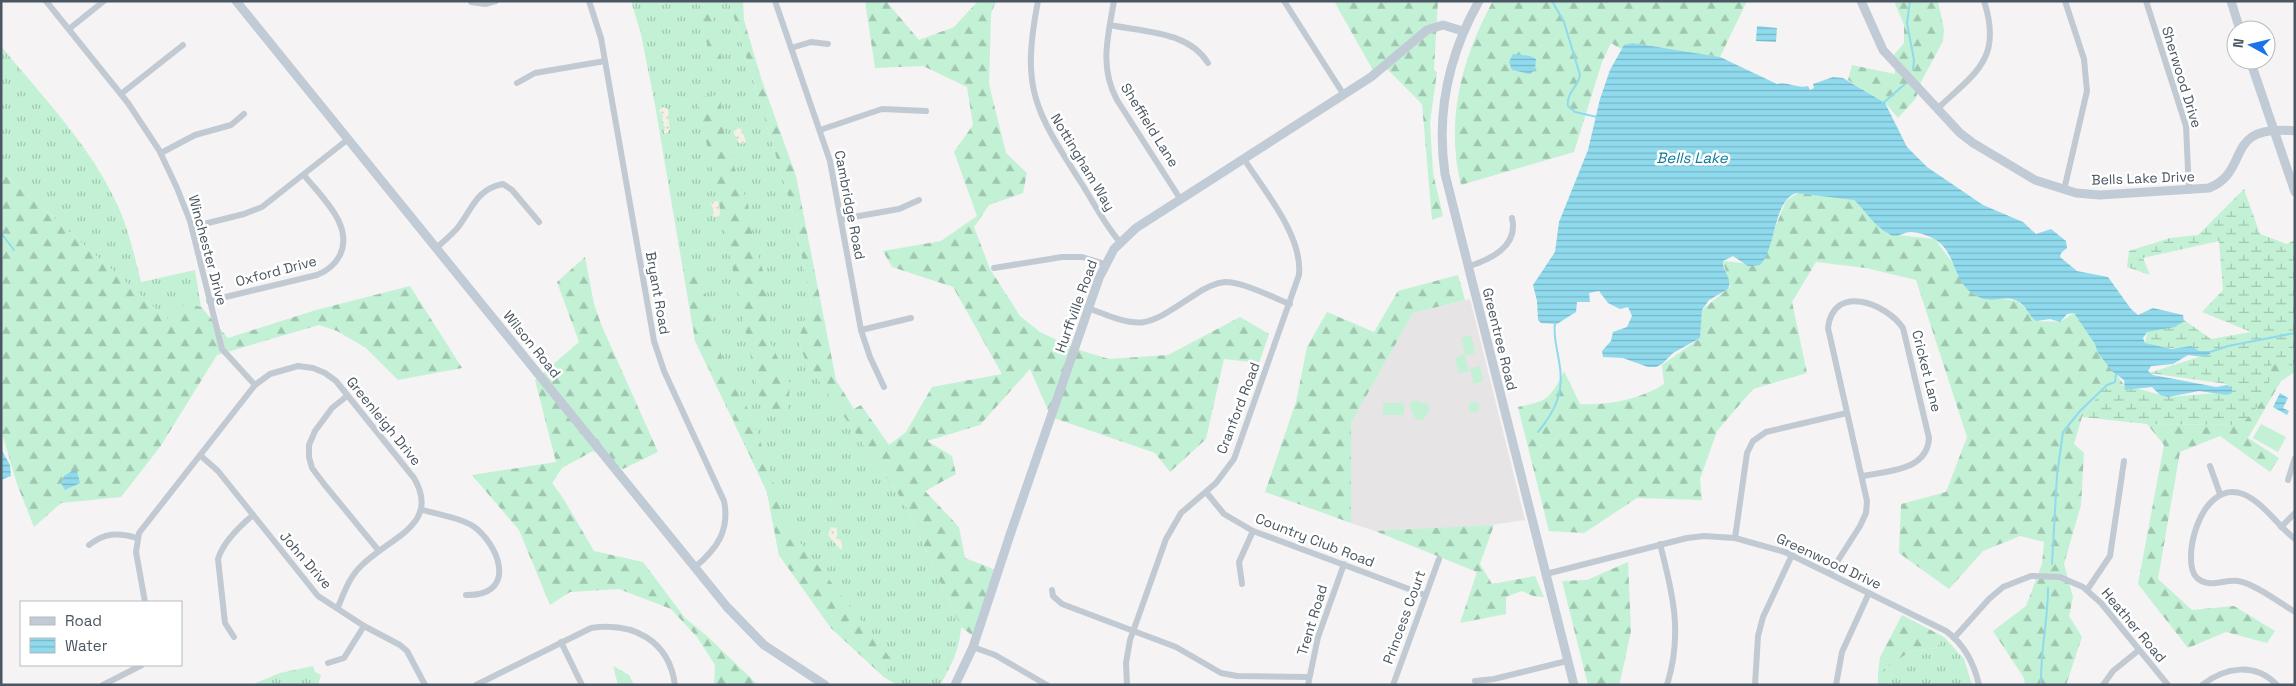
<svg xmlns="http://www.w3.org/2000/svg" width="2296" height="686" viewBox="0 0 2296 686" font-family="'Space Grotesk',sans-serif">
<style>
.education{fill:#e6e4e5}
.grass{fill:url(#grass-tufts)}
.forest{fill:url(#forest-firs)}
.wetland{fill:url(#wetland-marsh)}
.sand{fill:url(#sand-dots)}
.park{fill:#c3f1d5}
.water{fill:url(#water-rules)}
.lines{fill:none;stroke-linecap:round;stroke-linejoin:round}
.stream{stroke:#90daee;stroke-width:2}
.street{stroke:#c1cad2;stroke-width:6}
.secondary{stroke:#c1cbd6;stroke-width:9}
.labels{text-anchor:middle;stroke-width:5;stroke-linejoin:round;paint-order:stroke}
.street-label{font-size:14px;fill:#4a5661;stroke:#fff}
.water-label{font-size:15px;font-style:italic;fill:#0c7c9b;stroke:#fff}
</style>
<defs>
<pattern id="grass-tufts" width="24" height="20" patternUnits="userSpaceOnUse" patternTransform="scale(1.25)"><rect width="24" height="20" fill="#c3f1d5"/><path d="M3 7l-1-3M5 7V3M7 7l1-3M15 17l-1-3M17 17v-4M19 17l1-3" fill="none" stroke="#a0c6b0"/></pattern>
<pattern id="forest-firs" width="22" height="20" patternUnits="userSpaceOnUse" patternTransform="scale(1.25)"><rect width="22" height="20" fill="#c3f1d5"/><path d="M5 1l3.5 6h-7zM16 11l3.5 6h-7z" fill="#a0c6b0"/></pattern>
<pattern id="wetland-marsh" width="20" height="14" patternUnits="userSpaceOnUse" patternTransform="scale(1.25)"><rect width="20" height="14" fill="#c3f1d5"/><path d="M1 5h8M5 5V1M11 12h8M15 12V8" fill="none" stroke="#a0c6b0"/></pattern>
<pattern id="sand-dots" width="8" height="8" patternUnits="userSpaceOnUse" patternTransform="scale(1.25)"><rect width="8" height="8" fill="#f5f0e5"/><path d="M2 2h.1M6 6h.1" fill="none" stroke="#d4d0c7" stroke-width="1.8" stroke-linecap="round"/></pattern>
<pattern id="water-rules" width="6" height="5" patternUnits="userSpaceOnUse" patternTransform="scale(1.25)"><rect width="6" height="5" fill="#90daee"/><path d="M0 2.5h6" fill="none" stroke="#78b4c4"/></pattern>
</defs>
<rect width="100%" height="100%" fill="#f5f3f3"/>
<!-- education -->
<path class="education" d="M1470,299l55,221 -48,7 -102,4 -24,-8v-100l62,-110z"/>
<!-- grass -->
<g class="grass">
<path d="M631,1h98l63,208 19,93 -13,38 8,22 99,142 56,123c-1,22 -10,39 -21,58h-43l-13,-8 -53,-49 -52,-73 -12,-63 -72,-151 -40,-236 -14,-71z"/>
<path d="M1,46c39,48 89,99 115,156 12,25 18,52 25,80l54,-12 6,37 -15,-3 -19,15 -166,-148z"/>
<path d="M1944,637l20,22 8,26h-94v-12l33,-22 25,-3z"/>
<path d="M313,666l2,6 6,3 -3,10h-67l29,-12z"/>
</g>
<!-- forest -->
<g class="forest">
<path d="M699,1h10l15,69 -12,1z"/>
<path d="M729,1h14l1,19 17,58 35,98 40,204 18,29 7,-4 28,40 17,-13 26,-45 70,-13 -49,-87 -61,-20 -9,-16 58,-10 36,-25 -23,-64 19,-27 -6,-38 -44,-21 -48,2 -10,-67h21l33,39 35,-13 24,-26h18l-5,13 -2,70 17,69 21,20 -4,20 -34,12 -15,22 16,42 30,47 20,16 36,17 33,10 59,-4 72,-38 29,17 -10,29 -35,-4 -18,80 -36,33 -15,-19 -104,-36 -21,-48 -50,56 -53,16 25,15 4,18 -31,17 34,36 6,31 36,14 -25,66 -15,-11 -56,-123 -99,-142 -8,-22 13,-38 -19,-93z"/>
<path d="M1334,1h104l-4,69 3,2 -7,50 3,51 10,43 -11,4 -10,-116 -36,-36 -11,6z"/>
<path d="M1493,1h115l1,2 138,-2 -27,56 -87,-14 -12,6 -10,-6 -9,19 -28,90 -113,33c-16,-64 1,-128 32,-184z"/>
<path d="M1894,1h44l6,29 -1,11 -22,41 -5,16 -18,20 -11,-13 -39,-25 4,-15 43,9 -1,-19 10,-12v-18z"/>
<path d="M720,95l5,47 23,62 4,29 11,38 7,42 -3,23 23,47 -2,28 -20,-2 -9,-12 -62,-300z"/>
<path d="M1,171l166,148 19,-16 15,4 27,31 88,-28 94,-24 52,82 -64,12 -32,-32 -29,-17 -18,-6 -102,30 -57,92 -39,50 -60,6 -27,24 -17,-43 -16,-54z"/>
<path d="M1799,192l54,7 35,35 47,5 42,57 41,5 18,20 24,1 14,-9 50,72 -21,4 -21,28 -8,27 10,9 -3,52 -17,59 9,33 -4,19 13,21 -16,48h-41l-1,-7 -31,-47 33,-25 16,-42 2,-22 -24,-6 -37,15 -34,38 -50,-36 2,-49 45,-12 21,-55 -51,-157 -50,-12 -50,-6 -24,40 15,71 -54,16 -36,42 -17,48 2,21 -65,-2 -53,35 -35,-2 -31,-124c30,-6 32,-8 46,-36l16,33c26,2 62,-5 84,-20l-2,-19 38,-27 2,-28 28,-23 -7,-26 37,4 26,-64z"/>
<path d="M585,257l9,47 7,20 57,128 -35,17 -30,-18 -31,17 -10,15 11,15 31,53 49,11 42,56 22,18 51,49h-44l1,-20 -18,-28 -26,-28 -52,-20 -49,3 -20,13 -31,-75 -47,-55 84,-13 -21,-82 44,-38 -22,-60z"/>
<path d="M697,260l27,106 29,52 34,108 105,134 -8,17 -53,-49 -52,-73 -12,-63 -72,-155 -12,-71z"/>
<path d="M1458,275l7,25 -52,13 -62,110v100l-86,-31 31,-90 11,-55 20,-35 47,20 24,-41z"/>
<path d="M2272,362l20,4 3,-4v10l-14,9 -33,57 31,20 -9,14 -50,-36 -40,16 -22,127 34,31 42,-4 41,25 -8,12 -41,-11 -38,16 -50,-64 26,-139 -17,-21 94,1 25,-29z"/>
<path d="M1494,525l-14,39 12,20 43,-8 9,21 -11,-1 -11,-5 -16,6v17l-46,9 17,-51 -102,-41z"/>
<path d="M1628,562l3,69 -11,51 -1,3h-31l-26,-104 25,-1z"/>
<path d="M1902,615l42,22 -8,11 -25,3 -33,22 2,-16z"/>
<path d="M613,666l16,9 5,10h-16z"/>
</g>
<!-- wetland -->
<path class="wetland" d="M2244,189l16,45 27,10 8,-4v122l-3,4 -20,-3 -5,33 -26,29 -94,-1 -65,-7 21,-28 21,-4 44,12 63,-5 -4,-8 -78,-11 59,-19 -63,-10 2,-12 37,-12 27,19 40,-7 -49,-20 21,-22 -4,-49 -76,17 7,17 -23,-8 2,-16 41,-13 28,-3z"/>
<!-- sand -->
<g class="sand">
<path d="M663,107l5,2c1,7 0,13 2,20l-4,5 -2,-1 1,-6 -3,-4 1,-7 -4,-5z"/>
<path d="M738,128l3,1 5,12 -2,3 -5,-1 -6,-11z"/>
<path d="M718,201l2,12 -2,5 -5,-2v-8l-3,-6z"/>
<path d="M831,527l6,1v10l5,3v8h-2l-12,-14z"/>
</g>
<!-- park -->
<g class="park">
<path d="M1471,335l4,18 -10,3 4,15 -10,3 -4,-17 10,-3 -4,-16z"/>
<path d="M1480,366l3,15 -9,3 -4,-15z"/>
<path d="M1414,400l15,5v7l-6,8h-6c-4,-3 -6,-12 -8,-16z"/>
<circle cx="1474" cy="407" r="5.5"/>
<rect x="1383" y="403" width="21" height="12"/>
<path d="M2261,424l25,13 -8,15 -25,-14z"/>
</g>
<!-- water -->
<g class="water">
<path d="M1757,26l20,2 -1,14 -20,-1z"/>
<path d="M1633,43l87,14 57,27c9,-3 20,5 31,2l2,4 4,-2 -1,-4 20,-7 10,1 42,25 22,44 20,20 56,38 40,17 13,12 15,-5 15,12 1,7 -6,5 -1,4 17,14 31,6 23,32 7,6 15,-7 30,7 1,6 -9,6 -28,5 -4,6 2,5 27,6 19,-3 8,5h11v3l-6,3 -16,-2 -15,9 -22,2 -3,5 5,4 63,12 11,-2 5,3v5l-5,2 -28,-4 -31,6 -8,-2 -8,-8 -27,3 -1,-10 -11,-8 -15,-19 -3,-9 -21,-31 -7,1 -7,8 -10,-3 -14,2c-8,-6 -11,-18 -21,-21 -15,-5 -25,6 -43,-7 -19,-13 -16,-40 -36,-53 -6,-4 -18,-8 -25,-8 -8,0 -14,7 -22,2 -15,-8 -23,-23 -35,-34l-58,-7c-23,8 -20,56 -36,72l-12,1 -15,-10 -10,5c-1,10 10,17 5,28l-19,11 -7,10 -2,28 -27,15 -11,11 -6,3h-8l-25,-9 -20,-1 -1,-6 9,-10 2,-9 14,-5 5,-11 -4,-9 -8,2 -12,-6 -9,-12 -10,2 1,9h-13l-1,10 -19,12 -16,-1 -3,-3 -1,-19 -4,-16 22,-33 4,-30 29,-72 12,-51 10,-29 14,-25z"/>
<path d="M1513,54l17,2 6,3 -1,11 -5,4 -18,-4 -3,-8z"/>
<path d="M2280,393l8,5 -5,10 6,3 -2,4 -14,-8z"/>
<path d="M1,449l9,16 1,11 -10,4z"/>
<path d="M72,471h5l3,12 -15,7 -4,-7 3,-7z"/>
</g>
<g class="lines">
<!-- stream -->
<g class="stream">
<path d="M1552,1l12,21 16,53c-2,12 -14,18 -12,31l7,6 22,5"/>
<path d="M1910,1l-3,22 7,37 -1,10"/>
<path d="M1882,104l23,-20"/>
<path d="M1,233l13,17"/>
<path d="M2210,352l18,-6 67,-13"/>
<path d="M1538,432c18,-22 27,-41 21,-71 -2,-13 -6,-25 -4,-38"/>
<path d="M2052,564l5,-89 6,-43 17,-21 27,-26 8,-3 1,-8"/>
<path d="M2041,685c-1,-33 7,-64 7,-97"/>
</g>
<!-- street -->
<g class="street">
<path d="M46,1l82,102 31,47 18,38 13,33 32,128 33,36"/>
<path d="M589,1l12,37 53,303 10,30 60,130c6,29 -7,48 -29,66"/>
<path d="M775,1l55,160 31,169 9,27 14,30"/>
<path d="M1038,1c-17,87 -4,108 42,180 13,20 24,43 40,61"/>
<path d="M1114,1c-6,35 -15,66 3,99l64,100"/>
<path d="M1284,1l60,94"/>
<path d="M2146,1l40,125 3,65"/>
<path d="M471,2l14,2 11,-3"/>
<path d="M1110,25c34,7 78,6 98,38"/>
<path d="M69,29l35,-28"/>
<path d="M791,48l20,-6 17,2"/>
<path d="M517,83l18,-10 70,-12"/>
<path d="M121,94l62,-49"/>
<path d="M1937,109c38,-36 66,-50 47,-108"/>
<path d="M820,130l62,-21 44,2"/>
<path d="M161,153l34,-18 36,-10 13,-11"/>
<path d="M2064,190l23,-99 -3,-32 -19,-58"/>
<path d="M842,219l57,-10 20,-9"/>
<path d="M192,227l52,-13 18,-7 85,-67"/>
<path d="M436,248c8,-7 17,-14 23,-22 14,-19 18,-37 44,-42l9,6 27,32"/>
<path d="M1467,267c22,-7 52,-20 45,-49"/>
<path d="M994,268l68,-11h20l23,7"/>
<path d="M209,301l108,-26c10,-4 18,-10 23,-20 14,-30 -19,-58 -36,-80"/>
<path d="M1088,308c56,22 56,20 105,-12 10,-7 20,-13 32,-14 18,0 47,15 65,22"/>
<path d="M861,330l50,-12"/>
<path d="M347,396l-15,12 -17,23 -6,14v12l3,11 12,16 55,67"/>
<path d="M201,456l17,15 100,125 46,30 36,19 7,6 18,34"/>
<path d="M2210,466l10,28"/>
<path d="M2288,480l7,-22"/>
<path d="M1206,492l18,22 29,17 172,64"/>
<path d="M423,510c16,5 41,8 54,19 26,23 37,67 -11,66"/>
<path d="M2281,527l14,-14"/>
<path d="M1735,538l12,-85 6,-12 13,-9 81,-19"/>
<path d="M2295,539c-17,-13 -32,-37 -52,-45 -43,-16 -63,69 -46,84 13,11 27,1 41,3 17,3 42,22 57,31"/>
<path d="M1660,544c13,50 23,90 7,141"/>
<path d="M89,545c15,-12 29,-13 48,-7"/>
<path d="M1830,573l30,-47 6,-13 1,-12 -39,-173c5,-45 58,-25 75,0l26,110c-2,33 -41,33 -67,38"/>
<path d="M1546,574l141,-36 17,-2 31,2 50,14 161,79c18,13 28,32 33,54"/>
<path d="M1242,584l-3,-22 14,-31"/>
<path d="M1052,590l1,6 9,8 114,43 45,26 16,3 72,1"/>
<path d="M2087,590l23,-34 14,-95"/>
<path d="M145,602l-9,-50 3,-19 116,-148 15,-11 28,-8 15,2 12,5 11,8 78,97c28,48 -27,60 -54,89 -11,11 -16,26 -22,40"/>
<path d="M234,637l-9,-14 -7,-64c5,-17 22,-33 35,-44"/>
<path d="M1954,638l35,-39 14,-12 28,-11 29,1 23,10 18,16 67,82"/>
<path d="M561,642l21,43"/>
<path d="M973,647l22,8 52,30"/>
<path d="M328,663l16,-5 20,-32"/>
<path d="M1475,681l19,-2 73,-18"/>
<path d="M103,685l39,-20"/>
<path d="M476,685l115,-57c42,-6 78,12 84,57"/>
<path d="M1127,685l-1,-22 4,-23 36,-101 15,-26 35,-30 18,-24 65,-184c4,-39 -34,-83 -55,-116"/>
<path d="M1308,685l10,-48 26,-73"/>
<path d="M1393,685l46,-126"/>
<path d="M1755,685l3,-49 5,-19 29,-62"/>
<path d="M1836,685l6,-33 27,-59"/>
<path d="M2103,685l10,-14 26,-21"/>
<path d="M2202,685c23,-18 53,-23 75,0"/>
</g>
<!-- secondary -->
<g class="secondary">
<path d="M236,1l491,606 37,38 61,40"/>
<path d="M1479,1c-31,55 -43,111 -34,173l129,511"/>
<path d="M1861,1l22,49 77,83 13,10 62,37 41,13 24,2 109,-7c43,-17 13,-65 86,-57"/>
<path d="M2231,1l9,29"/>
<path d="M2250,60l45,132"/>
<path d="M955,685l18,-38 38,-115 88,-254 15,-29 22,-21 235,-151 56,-47 16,-5 20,6"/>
</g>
</g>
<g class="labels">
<!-- street labels -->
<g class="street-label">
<text transform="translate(2182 77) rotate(73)" y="5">Sherwood Drive</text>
<text transform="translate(1150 125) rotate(58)" y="5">Sheffield Lane</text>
<text transform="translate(1083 162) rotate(59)" y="5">Nottingham Way</text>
<text transform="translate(2143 178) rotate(-2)" y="5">Bells Lake Drive</text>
<text transform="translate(850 205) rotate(79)" y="5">Cambridge Road</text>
<text transform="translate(208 250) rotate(75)" y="5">Winchester Drive</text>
<text transform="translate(276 271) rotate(-15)" y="5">Oxford Drive</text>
<text transform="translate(658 293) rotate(80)" y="5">Bryant Road</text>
<text transform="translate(1076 306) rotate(-70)" y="5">Hurffville Road</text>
<text transform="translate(1500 339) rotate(76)" y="5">Greentree Road</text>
<text transform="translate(532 344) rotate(51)" y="5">Wilson Road</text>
<text transform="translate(1927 371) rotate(76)" y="5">Cricket Lane</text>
<text transform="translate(1238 408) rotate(-69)" y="5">Cranford Road</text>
<text transform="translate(384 421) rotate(51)" y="5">Greenleigh Drive</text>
<text transform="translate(1315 540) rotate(21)" y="5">Country Club Road</text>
<text transform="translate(306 560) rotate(49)" y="5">John Drive</text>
<text transform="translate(1829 561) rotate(25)" y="5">Greenwood Drive</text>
<text transform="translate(1404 617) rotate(-70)" y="5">Princess Court</text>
<text transform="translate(1312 620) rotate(-73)" y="5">Trent Road</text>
<text transform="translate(2134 625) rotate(50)" y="5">Heather Road</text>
</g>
<!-- water labels -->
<g class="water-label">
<text x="1692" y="163">Bells Lake</text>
</g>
</g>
<!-- border -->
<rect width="2296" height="686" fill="none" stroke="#4a5661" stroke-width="5"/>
<!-- legend -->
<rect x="20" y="601" width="162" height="65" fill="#ffffff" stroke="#b7bbc0"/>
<rect x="30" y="617" width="25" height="8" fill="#c1cbd6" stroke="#b7bbc0"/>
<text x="65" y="626" font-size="15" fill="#4a5661">Road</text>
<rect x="30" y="638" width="25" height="15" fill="url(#water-rules)" stroke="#b7bbc0"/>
<text x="65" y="651" font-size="15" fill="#4a5661">Water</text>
<!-- north arrow -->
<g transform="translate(2251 45) rotate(278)"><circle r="24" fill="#ffffff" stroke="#b7bbc0"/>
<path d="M0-4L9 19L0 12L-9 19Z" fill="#1a73e8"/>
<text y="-8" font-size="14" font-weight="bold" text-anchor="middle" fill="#4a5661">N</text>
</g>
</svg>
